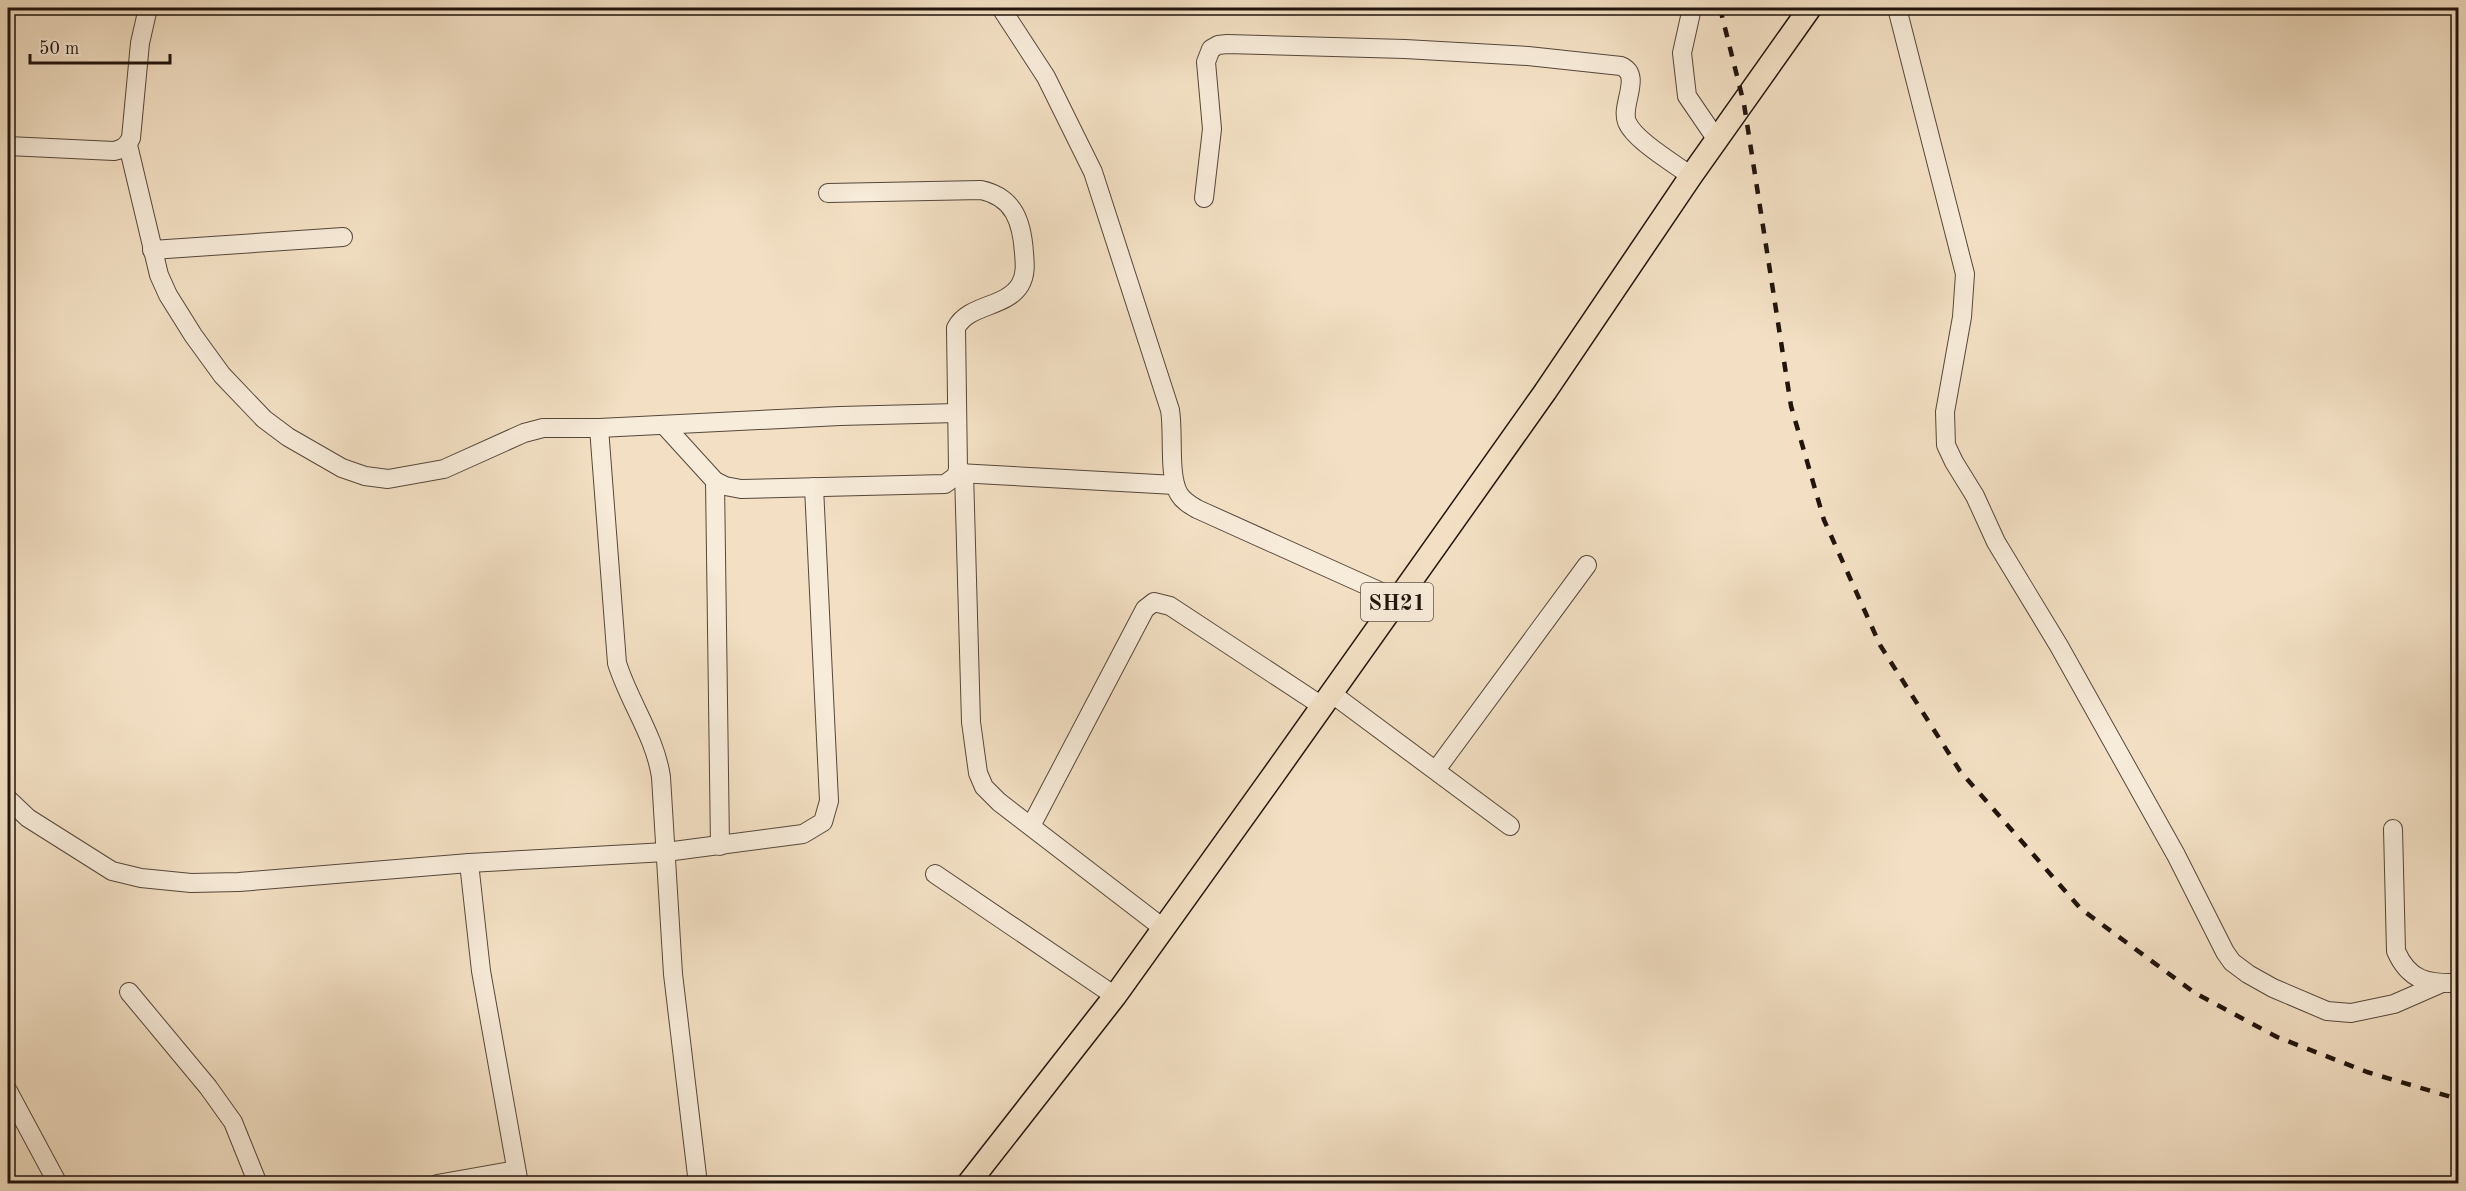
<svg xmlns="http://www.w3.org/2000/svg" width="2466" height="1191" viewBox="0 0 2466 1191" font-family="'Old Standard TT',serif">
<style>
.lines{fill:none;stroke-linecap:round;stroke-linejoin:round}
.minor-casing{stroke:#56473b;stroke-width:20}
.major-casing{stroke:#21140d;stroke-width:25}
.minor{stroke:#f7ebd9;stroke-width:18}
.major{stroke:#f3e0c4;stroke-width:22}
.rail{stroke:#21140d;stroke-width:4.5;stroke-dasharray:10 10;stroke-linecap:butt}
.labels{text-anchor:middle;stroke-width:4.5;stroke-linejoin:round;paint-order:stroke}
.shield{fill:#f7ebd9;stroke:#61544a;stroke-width:1.5}
.shield-label{font-size:22px;font-weight:bold;fill:#21140d}
</style>
<rect width="100%" height="100%" fill="#f3e0c4"/>
<filter id="stains"><feTurbulence type="fractalNoise" baseFrequency=".00333" numOctaves="4"/><feColorMatrix values="0 0 0 0 .2 0 0 0 0 .09 0 0 0 0 .02 0 0 0 .5 -.17"/></filter>
<radialGradient id="worn" r=".72"><stop offset=".6" stop-color="#630" stop-opacity="0"/><stop offset="1" stop-color="#630" stop-opacity=".3"/></radialGradient>
<g class="lines">
<!-- minor casing -->
<g class="minor-casing">
<g id="minor">
<path d="M1001,8l45,69 47,95 77,238c4,23 -2,66 9,84 4,7 11,11 18,15l202,91"/>
<path d="M1692,8l-10,45 5,43 30,44"/>
<path d="M1897,8l68,266 -3,43 -17,95 1,33 8,17 21,34 21,46 63,104 117,209 49,97 7,10 16,12 25,14 54,23 24,2 43,-9 48,-21"/>
<path d="M128,145l31,130 9,20 25,40 29,40 42,44 24,18 54,31 23,8 23,3 56,-10 80,-36 19,-5h56l241,-12 117,-3"/>
<path d="M8,146l106,5c9,-2 13,-5 17,-13l9,-95 8,-35"/>
<path d="M1204,198l8,-69 -6,-67 5,-13 7,-4 9,-1 178,5 123,7 93,10c22,9 -1,39 6,56 7,18 48,42 64,54"/>
<path d="M152,250l191,-13"/>
<path d="M664,425l51,56 10,5 16,3 204,-5 11,-8 2,-7 -2,-141c12,-24 50,-20 64,-43 6,-10 5,-21 4,-32 -2,-31 -10,-56 -43,-63l-153,3"/>
<path d="M599,428l18,235c12,39 38,73 44,114l12,197 25,210"/>
<path d="M958,473l217,12"/>
<path d="M964,473l7,249 7,51 6,14 15,15 164,126"/>
<path d="M715,481l5,365"/>
<path d="M1331,693l179,133"/>
<path d="M1436,770l151,-205"/>
<path d="M8,799l20,19 84,53 29,7 50,5 48,-1 230,-19 197,-11 137,-18 20,-12 6,-21 -15,-314"/>
<path d="M1031,826l114,-217 9,-7 16,4 152,100"/>
<path d="M2393,829l3,122c13,30 32,33 62,32"/>
<path d="M469,863l12,108 38,213"/>
<path d="M935,874l180,122"/>
<path d="M129,992l79,95 25,35 25,62"/>
<path d="M8,1091l50,93"/>
<path d="M437,1184l79,-14"/>
</g>
</g>
<!-- major casing -->
<g class="major-casing">
<path id="major" d="M968,1184l147,-188 157,-219 273,-385 146,-216 119,-168"/>
</g>
<!-- minor -->
<use href="#minor" class="minor"/>
<!-- major -->
<use href="#major" class="major"/>
<!-- rail -->
<g class="rail">
<path d="M1720,8l24,96 47,302 33,114 56,125 80,126 121,138 114,84 82,44 90,35 91,27"/>
<path d="M2440,1184l18,-7"/>
</g>
</g>
<g class="labels">
<!-- shield labels -->
<rect class="shield" x="1361" y="583" width="72" height="38" rx="4.5"/>
<g class="shield-label">
<text x="1397" y="610">SH21</text>
</g>
</g>
<!-- margin -->
<rect width="2466" height="1191" fill="none" stroke="#f3e0c4" stroke-width="30"/>
<rect x="9" y="9" width="2448" height="1173" fill="none" stroke="#21140d" stroke-width="3"/>
<rect x="15" y="15" width="2436" height="1161" fill="none" stroke="#21140d" stroke-width="1.5"/>
<!-- scale -->
<path d="M30 54v9h140v-9" fill="none" stroke="#21140d" stroke-width="3"/>
<text x="39" y="54" font-size="18" fill="#21140d" stroke="#f7ebd9" stroke-width="4.5" paint-order="stroke">50 m</text>
<rect width="100%" height="100%" filter="url(#stains)"/>
<rect width="100%" height="100%" fill="url(#worn)"/>
</svg>
